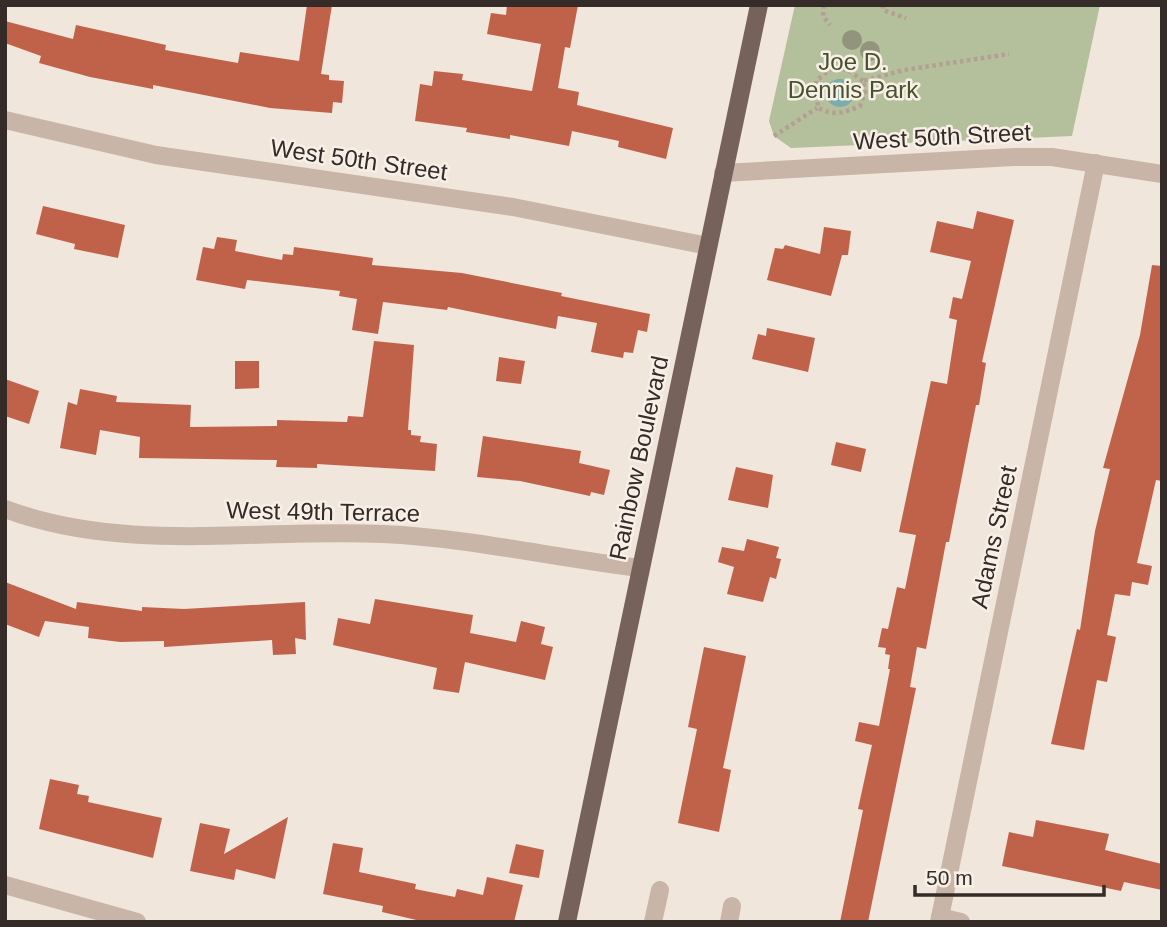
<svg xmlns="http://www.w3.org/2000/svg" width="1167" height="927" viewBox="0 0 1167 927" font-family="Helvetica,sans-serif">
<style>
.green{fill:#b4bf9c}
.water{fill:#7cacac}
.building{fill:#c0624a}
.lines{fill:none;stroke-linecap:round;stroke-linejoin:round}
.path{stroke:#b49f92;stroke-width:4.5;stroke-dasharray:3.5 3.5;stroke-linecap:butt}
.minor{stroke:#c8b5a8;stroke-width:18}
.major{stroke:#76625a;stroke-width:18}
.tree{fill:#92957b}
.labels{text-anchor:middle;stroke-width:5;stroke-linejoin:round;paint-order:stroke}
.park-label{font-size:24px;fill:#46522d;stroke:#f8f0e7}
.street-label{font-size:24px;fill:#352b28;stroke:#f8f0e7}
</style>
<rect width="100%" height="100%" fill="#f0e6db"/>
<!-- green -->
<path class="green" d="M795,5h305l-28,131 -281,12 -17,-12 -5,-15z"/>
<!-- water -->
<circle class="water" cx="840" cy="93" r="14"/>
<!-- building -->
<g class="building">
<path d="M307,5h25l-11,69 8,1v5l15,1 -2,22 -9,-1 -1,11 -62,-5 -117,-23v4l-63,-12 -51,-14 2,-7 -36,-13v-22l68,18 3,-14 90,20 -1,5 73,13 2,-11 59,9z"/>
<path d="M507,5h71l-8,43 -5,-1 -7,41 21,4 -2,13 96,23 -7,31 -48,-12 1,-6 -47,-10 -3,15 -59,-11v4l-44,-7 1,-4 -52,-7 5,-37 12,2 2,-15 29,3 -1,6 70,11 9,-47 -54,-10 4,-21 15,2z"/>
<path d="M43,206l82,19 -7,33 -44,-9 1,-5 -39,-10z"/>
<path d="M977,211l37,9 -32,142 4,1 -7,42h-3l-27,137h-3l-20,107 -9,-2 -7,40 6,1 -48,234h-28l23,-112 -5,-1 14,-64 -17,-4 4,-19 20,4 11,-57h-2l2,-14 -5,-1 1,-6 -8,-1 4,-19 6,1 9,-42 8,2 11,-54 -17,-3 32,-151 16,3 10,-64 -8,-2 4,-21 9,2 9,-38 -41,-9 7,-31 36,8z"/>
<path d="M824,227l27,4 -3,24h-6l-11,41 -64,-16 8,-32 8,1 2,-4 35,9z"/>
<path d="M217,237l20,3 -2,11 47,9 1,-6 10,1 1,-8 79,11 -1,7 90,8 100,20 -1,3 89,18 -3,18 -9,-2 -5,23 -9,-1 -1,6 -32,-6 6,-29 -39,-7 -2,13 -108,-22 -1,3 -64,-8 -5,32 -26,-4 5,-31 -18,-3 1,-5 -93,-11 -2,9 -49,-9 7,-33 11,2z"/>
<path d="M1152,265l10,1v215l-6,-1 -19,83 15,3 -4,19 -16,-3 -2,14 -15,-2 -8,41 9,2 -9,45 -10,-2 -13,70 -33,-6 26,-115 3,1 15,-99 15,-62 -7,-1 37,-133z"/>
<path d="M767,328l48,10 -7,34 -56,-13 6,-25 8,2z"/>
<path d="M374,341l40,4 -6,85h3v5l10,1 -1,6 17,2 -2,27 -118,-7v4l-41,-1 1,-7 -138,-2 1,-21 -40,-7 -4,25 -36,-7 8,-46 9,3 3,-16 37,7 -1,6 75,3 -1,22 87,-1v-6l70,2 1,-6 15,1z"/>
<path d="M499,357l26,4 -4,23 -25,-3z"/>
<path d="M235,361h24v27l-24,1z"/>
<path d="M5,379l34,12 -10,33 -24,-8z"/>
<path d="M483,436l98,15 -2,12 31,7 -6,25 -13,-3 -1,4 -70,-15 -43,-4z"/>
<path d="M836,442l30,7 -5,23 -30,-7z"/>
<path d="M736,467l37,8 -5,33 -40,-8z"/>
<path d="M747,539l32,8 -3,11 5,1 -5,20 -6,-2 -7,25 -36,-8 7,-27 -16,-5 4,-15 22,4z"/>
<path d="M5,582l71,27 1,-7 65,9v-4l42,2 121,-7 1,38 -11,-2 1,16 -23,1 -1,-15 -108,7v-6l-44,1 -32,-4 1,-11 -44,-6 -6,16 -34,-13z"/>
<path d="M375,599l98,16 -3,18 46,9 5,-21 24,6 -4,17 12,3 -8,33 -80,-18 -6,31 -26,-4 4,-21 -104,-23 5,-27 32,6z"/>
<path d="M704,647l42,9 -23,112 8,2 -12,62 -41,-9 19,-94 -9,-2z"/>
<path d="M50,779l29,6 -2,9 12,2 -1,6 74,16 -9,40 -114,-29z"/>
<path d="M288,817l-13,62 -39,-10 -2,11 -44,-9 10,-48 30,6 -6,25z"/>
<path d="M1036,820l73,14 -4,16 57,14v26l-38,-8 -3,9 -119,-25 7,-34 24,5z"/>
<path d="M333,843l30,5 -4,24 57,12 -1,5 40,8 2,-8 26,6 4,-18 36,8 -9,37h-89l-43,-10 1,-6 -60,-12z"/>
<path d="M516,844l28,6 -5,28 -30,-5z"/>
</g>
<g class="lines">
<!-- path -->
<g class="path">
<path d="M824,5l-1,11 7,9"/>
<path d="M883,5v5l23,8"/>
<path d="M863,81l-15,-11 -15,-3 -17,14 2,27c16,8 26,5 42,-2l5,-14 -2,-11 41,-11 105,-16"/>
<path d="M774,136l43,-28"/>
</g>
<!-- minor -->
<g class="minor">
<path d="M5,120l151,35 357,52 195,39"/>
<path d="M723,173l291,-16h38l110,17"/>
<path d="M5,509c121,45 253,19 378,25 87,4 172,24 258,34"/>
<path d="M5,885l132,37"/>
<path d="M940,917l21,5"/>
<path d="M653,922l7,-32"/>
<path d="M729,922l3,-16"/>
<path d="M939,922l157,-759"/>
</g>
<!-- major -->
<path class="major" d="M567,922l192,-917"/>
</g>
<!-- trees -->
<g class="tree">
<circle cx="852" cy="40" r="10"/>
<circle cx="870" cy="51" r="10"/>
</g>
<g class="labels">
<!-- park labels -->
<g class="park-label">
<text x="853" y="70">Joe D.<tspan x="853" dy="28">Dennis Park</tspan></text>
</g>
<!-- street labels -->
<g class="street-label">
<text transform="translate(942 137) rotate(-3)" y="8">West 50th Street</text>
<text transform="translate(359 160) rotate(8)" y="8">West 50th Street</text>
<text transform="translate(639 458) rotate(-78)" y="8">Rainbow Boulevard</text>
<text transform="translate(323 512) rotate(1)" y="8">West 49th Terrace</text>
<text transform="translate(994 537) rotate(-78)" y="8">Adams Street</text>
</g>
</g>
<!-- border -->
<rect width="1167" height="927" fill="none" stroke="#352b28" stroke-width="14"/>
<!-- scale -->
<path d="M915 885v10h189v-10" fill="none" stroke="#352b28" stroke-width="3.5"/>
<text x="926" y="885" font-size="21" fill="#352b28" stroke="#f8f0e7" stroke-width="5" paint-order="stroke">50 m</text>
</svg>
